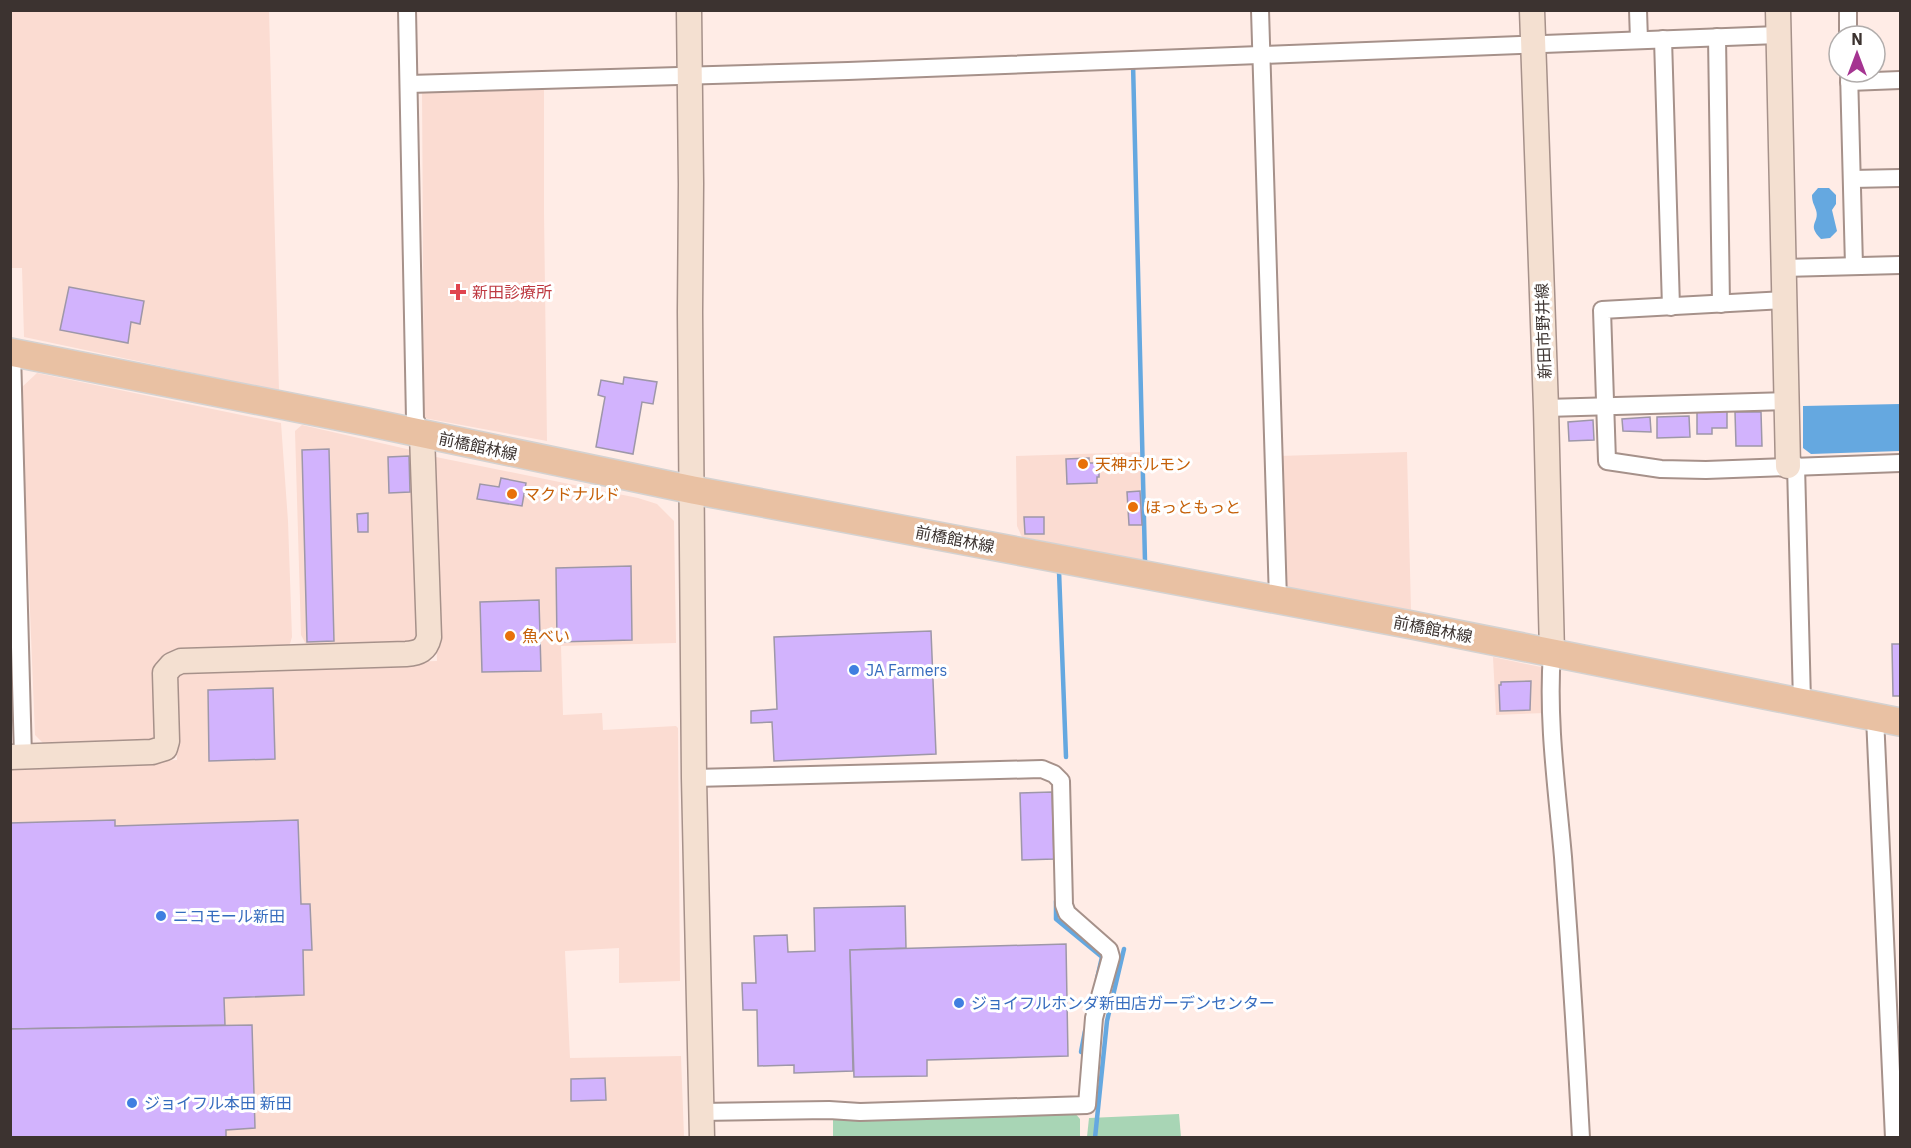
<svg xmlns="http://www.w3.org/2000/svg" width="1911" height="1148" viewBox="0 0 1911 1148" font-family="'IBM Plex Sans','Noto Sans JP',sans-serif">
<style>
.built{fill:#fbdcd2}
.green{fill:#a8d5b5}
.water{fill:#65a8e0}
.lines{fill:none;stroke-linecap:round;stroke-linejoin:round}
.stream{stroke:#65a8e0;stroke-width:4.5}
.building{fill:#d2b3fd;stroke:#9e97a8;stroke-width:1.5}
.street-casing{stroke:#a6918a;stroke-width:20}
.secondary-casing{stroke:#a6918a;stroke-width:27}
.primary-casing{stroke:#d4d2d1;stroke-width:30}
.street{stroke:#fff;stroke-width:16}
.secondary{stroke:#f4e0d1;stroke-width:24}
.primary{stroke:#e9c1a3;stroke-width:27}
.health-dot{fill:#e0444e;stroke:#fff;stroke-width:2}
.food-dot{fill:#e8710a;stroke:#fff;stroke-width:2}
.shop-dot{fill:#3f7fe0;stroke:#fff;stroke-width:2}
.labels{text-anchor:middle;stroke-width:6;stroke-linejoin:round;paint-order:stroke}
.health-label{font-size:16px;fill:#be3a42;stroke:#fff;text-anchor:start}
.street-label{font-size:16px;fill:#3c3330;stroke:#fff}
.food-label{font-size:16px;fill:#c56008;stroke:#fff;text-anchor:start}
.shop-label{font-size:16px;fill:#366cbe;stroke:#fff;text-anchor:start}
</style>
<rect width="100%" height="100%" fill="#ffece6"/>
<!-- built -->
<g class="built">
<path d="M10,11h259l10,380 -255,-54 -2,-69h-12z"/>
<path d="M422,88h122v125l3,228 -123,-23z"/>
<path d="M37,373l244,50 7,98 4,116 -3,10 -119,7 -11,80 -10,7 -105,3 -9,-9 -14,-347z"/>
<path d="M302,425l109,25 7,185 -9,8 -102,3 -6,-11 -6,-204z"/>
<path d="M1142,452l3,109 -123,-24 -5,-11 -1,-70z"/>
<path d="M1407,452l4,158 -129,-23 -3,-131z"/>
<path d="M436,457l202,41 19,6 17,17 2,122 -115,3 2,69 39,-2 1,17 73,-4 2,2 2,253 -61,2v-35l-54,3 5,107 111,-2 3,81 -673,1v-372l166,-6 -3,-81 9,-10 254,-8 -6,-199z"/>
<path d="M1493,657l48,10 3,4 1,42 -49,2z"/>
</g>
<!-- green -->
<g class="green">
<path d="M1074,1112l6,7v19h-247v-21l27,3z"/>
<path d="M1179,1114l2,23h-94l2,-19z"/>
</g>
<!-- water -->
<g class="water">
<path d="M1818,188h11l7,7v9l-4,6 5,21 -7,7 -9,1c-15,-15 -1,-16 -5,-29 -2,-6 -4,-8 -4,-15z"/>
<path d="M1900,404v47l-89,3 -8,-6v-42z"/>
</g>
<g class="lines">
<!-- stream -->
<g class="stream">
<path d="M1133,63l12,498"/>
<path d="M1059,571l7,186"/>
<path d="M1056,901v18l46,38 -5,22"/>
<path d="M1081,1052l4,-21"/>
<path d="M1095,1138l12,-117 17,-72"/>
</g>
</g>
<!-- building -->
<g class="building">
<path d="M69,287l75,14 -4,23 -9,-2 -3,21 -68,-13z"/>
<path d="M624,377l33,5 -4,22 -11,-2 -9,52 -37,-7 9,-50 -7,-2 3,-15 22,4z"/>
<path d="M1727,411v17h-15v6h-15v-22z"/>
<path d="M1735,412h26l1,34h-26z"/>
<path d="M1689,416l1,21 -33,1v-21z"/>
<path d="M1650,417l1,15 -28,-1 -1,-12z"/>
<path d="M1593,420l1,20 -25,1 -1,-19z"/>
<path d="M329,449l5,192 -27,1 -5,-192z"/>
<path d="M409,456l1,36 -21,1 -1,-36z"/>
<path d="M1089,458v5h10v14h-2v6l-30,1 -1,-25z"/>
<path d="M501,478l25,5 -4,23 -45,-7 3,-15 19,3z"/>
<path d="M1140,491l2,34h-13l-2,-33z"/>
<path d="M368,513v19h-10l-1,-18z"/>
<path d="M1024,517h20v17h-19z"/>
<path d="M631,566l1,74 -75,2 -1,-74z"/>
<path d="M539,600l2,71 -59,1 -2,-70z"/>
<path d="M931,631l5,123 -162,7 -2,-39 -21,1v-12l26,-2 -3,-72z"/>
<path d="M1892,644h8v52h-7z"/>
<path d="M1531,681l-1,29 -30,1 -1,-26h2v-3z"/>
<path d="M273,688l2,71 -66,2 -1,-71z"/>
<path d="M1052,792l2,67 -32,1 -2,-67z"/>
<path d="M115,820v6l183,-6 3,84h9l2,46h-9l1,45 -80,3 1,27 -215,4v-206z"/>
<path d="M905,906l1,42 -56,2 3,121 -59,2v-8l-36,1 -1,-56h-14l-1,-27h14l-2,-47 33,-1 1,17 27,-1 -1,-43z"/>
<path d="M1066,944l2,112 -141,4v16l-73,1 -4,-127z"/>
<path d="M252,1025l3,103 -29,2v8h-216v-109z"/>
<path d="M605,1078l1,22 -35,1v-22z"/>
</g>
<g class="lines">
<!-- street casing -->
<g class="street-casing">
<g id="street">
<path d="M407,10l8,409 7,15"/>
<path d="M1260,10l18,590"/>
<path d="M1638,10l1,30"/>
<path d="M1848,10v26"/>
<path d="M1717,37l4,267"/>
<path d="M1663,39l8,268"/>
<path d="M1849,72l5,194"/>
<path d="M1849,82l51,-2"/>
<path d="M409,84l439,-13 930,-36"/>
<path d="M1852,179l48,-1"/>
<path d="M1783,268l117,-3"/>
<path d="M1784,300l-182,10 5,151 54,8 45,1 194,-7"/>
<path d="M12,353l11,404"/>
<path d="M1546,408l241,-7"/>
<path d="M1796,465l6,237"/>
<path d="M1552,653c-5,67 5,136 11,204 7,93 13,187 18,281"/>
<path d="M1875,717l19,421"/>
<path d="M694,778l348,-9 12,5 7,7 3,124 3,8 42,37 2,7 -17,61 -7,87 -227,7 -31,-2 -129,2"/>
</g>
</g>
<!-- secondary casing -->
<g class="secondary-casing">
<g id="secondary">
<path d="M689,10l2,174 -1,128 4,466 8,360"/>
<path d="M1532,10l14,398 6,245"/>
<path d="M1778,10l10,456"/>
<path d="M10,757l142,-5 13,-4 2,-7 -2,-68 7,-8 9,-4 225,-7c13,-1 20,-4 23,-17l-7,-203"/>
</g>
</g>
<!-- primary casing -->
<g class="primary-casing">
<path id="primary" d="M10,352l352,69 331,69 719,135 488,97"/>
</g>
<!-- street -->
<use href="#street" class="street"/>
<!-- secondary -->
<use href="#secondary" class="secondary"/>
<!-- primary -->
<use href="#primary" class="primary"/>
</g>
<!-- markers -->
<path class="health-dot" d="M455 283h6v6h6v6h-6v6h-6v-6h-6v-6h6z"/>
<g class="food-dot">
<circle cx="1083" cy="464" r="6"/>
<circle cx="512" cy="494" r="6"/>
<circle cx="1133" cy="507" r="6"/>
<circle cx="510" cy="636" r="6"/>
</g>
<g class="shop-dot">
<circle cx="854" cy="670" r="6"/>
<circle cx="161" cy="916" r="6"/>
<circle cx="959" cy="1003" r="6"/>
<circle cx="132" cy="1103" r="6"/>
</g>
<g class="labels">
<!-- health labels -->
<g class="health-label">
<text x="472" y="298">新田診療所</text>
</g>
<!-- street labels -->
<g class="street-label">
<text transform="translate(1543 331) rotate(-92)" y="6">新田市野井線</text>
<text transform="translate(478 446) rotate(12)" y="6">前橋館林線</text>
<text transform="translate(955 539) rotate(11)" y="6">前橋館林線</text>
<text transform="translate(1433 629) rotate(11)" y="6">前橋館林線</text>
</g>
<!-- food labels -->
<g class="food-label">
<text x="1095" y="470">天神ホルモン</text>
<text x="524" y="500">マクドナルド</text>
<text x="1145" y="513">ほっともっと</text>
<text x="522" y="642">魚べい</text>
</g>
<!-- shop labels -->
<g class="shop-label">
<text x="866" y="676">JA Farmers</text>
<text x="173" y="922">ニコモール新田</text>
<text x="971" y="1009">ジョイフルホンダ新田店ガーデンセンター</text>
<text x="144" y="1109">ジョイフル本田 新田</text>
</g>
</g>
<!-- border -->
<rect width="1911" height="1148" fill="none" stroke="#3c3330" stroke-width="24"/>
<!-- north arrow -->
<g transform="translate(1857 54)"><circle r="28" fill="#ffffff" stroke="#b1adac" stroke-width="1.5"/>
<path d="M0-4.5L10 22L0 15L-10 22Z" fill="#a53491"/>
<text y="-9" font-size="16" font-weight="bold" text-anchor="middle" fill="#3c3330">N</text>
</g>
</svg>
